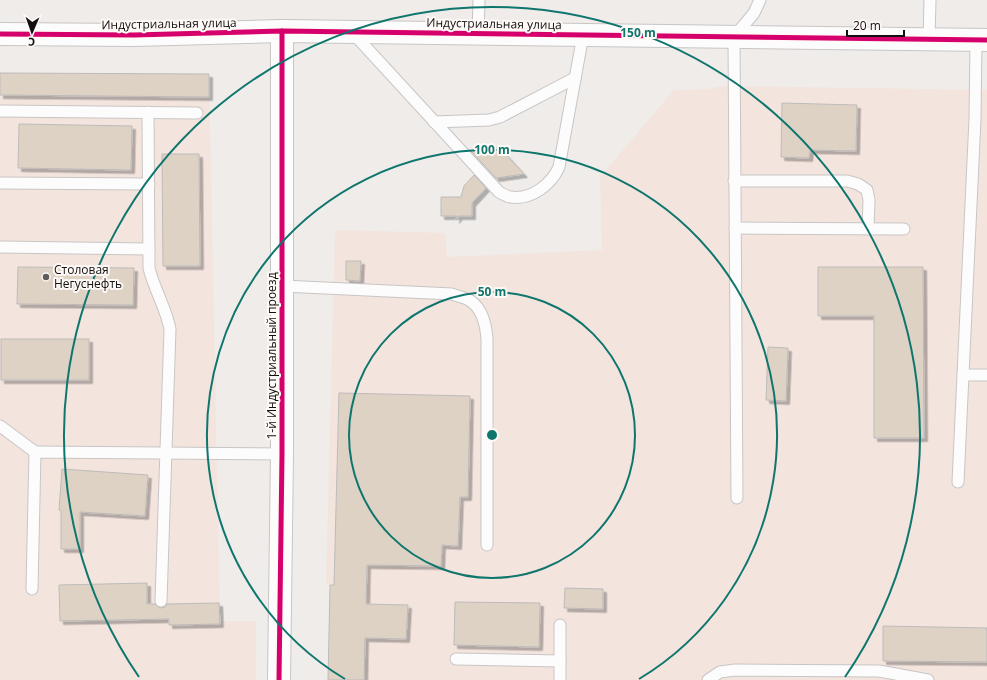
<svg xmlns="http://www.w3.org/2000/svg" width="987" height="680" viewBox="0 0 987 680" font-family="'Open Sans',sans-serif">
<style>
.industrial{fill:#f3e4de}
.building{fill:#ded2c5;stroke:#bdbbba;filter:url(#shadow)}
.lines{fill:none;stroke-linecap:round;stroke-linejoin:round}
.lane-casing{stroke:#c8c6c5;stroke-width:13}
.street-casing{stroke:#c8c6c5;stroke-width:24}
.lane{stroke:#fdfcfc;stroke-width:11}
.street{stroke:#fdfcfc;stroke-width:22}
.cycleway-casing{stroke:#fef9f6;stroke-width:8}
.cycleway{stroke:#d6006c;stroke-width:5}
.ring{fill:none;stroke:#0f766e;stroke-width:2}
.poi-dot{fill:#5f5d5c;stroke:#fef9f6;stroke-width:1.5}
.labels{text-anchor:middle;stroke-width:4;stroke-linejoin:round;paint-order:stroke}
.street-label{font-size:12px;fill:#11100f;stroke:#fef9f6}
.poi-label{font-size:12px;fill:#11100f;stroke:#fef9f6;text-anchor:start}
.centre{fill:#0f766e;stroke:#fef9f6;stroke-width:2}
.ring-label{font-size:12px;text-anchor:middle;font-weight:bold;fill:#0f766e;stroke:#fef9f6;stroke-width:4;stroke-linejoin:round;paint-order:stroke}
</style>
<defs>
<filter id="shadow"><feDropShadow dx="3.5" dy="3.5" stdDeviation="0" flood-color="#0004"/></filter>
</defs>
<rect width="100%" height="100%" fill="#efecea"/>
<!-- industrial -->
<g class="industrial">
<path d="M0,73l209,1 11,547h36v59h-256z"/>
<path d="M722,86l265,4v590h-659l2,-95h-4l9,-355 110,3 2,24 155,-7 -2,-73 74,-87 35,-1z"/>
</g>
<!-- building -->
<g class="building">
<path d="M0,73l209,1v23l-209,-2z"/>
<path d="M782,103l75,2 -1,46 -46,-1 -1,8 -28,-1z"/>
<path d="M19,124l113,2 -1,44 -113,-2z"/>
<path d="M499,147l25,27 -28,4 -25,-27z"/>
<path d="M162,154h37l1,112h-37z"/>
<path d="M474,175l12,13 -14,15v13h-13l-3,4 1,-4h-16v-19h20l3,-11z"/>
<path d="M346,261h15l-1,20 -14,-1z"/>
<path d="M18,267l116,1 -1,37 -116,-1z"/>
<path d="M818,267h105l1,171h-50v-122h-56z"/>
<rect x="1" y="339" width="88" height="41"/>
<path d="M768,347l20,1 -2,53 -20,-1z"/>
<path d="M339,393l131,3 -2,101h-8l-2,49 -16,-1 -1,21 -74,-1 -1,39 42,1 -2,34 -41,-1 -1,42h-36l2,-95h4z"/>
<path d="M62,469l86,6 -3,41 -65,-4v37h-19v-38l-2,-1z"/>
<path d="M147,583v21h8l5,4 5,-1 2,-3 52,-1 1,21 -51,1v-6l-109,2 -1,-36z"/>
<path d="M565,588l38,1v20l-39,-1z"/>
<path d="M455,602l85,1 -1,44 -85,-2z"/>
<path d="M883,626l104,2v34l-104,-1z"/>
</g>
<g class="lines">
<!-- lane casing -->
<g class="lane-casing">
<g id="lane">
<path d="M352,32l147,160c4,2 8,5 12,5 20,3 40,-12 48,-30l24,-132"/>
<path d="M478,34l1,-34"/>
<path d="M929,39l1,-39"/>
<path d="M0,111l197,2"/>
<path d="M148,112l1,156c5,21 17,40 21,61l-9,272"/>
<path d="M434,122l55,-2 11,-3 75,-39"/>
<path d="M734,181h113l11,3 9,6 2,10 -1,29"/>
<path d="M0,183l149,1"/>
<path d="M735,228l169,1"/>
<path d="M0,247l149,2"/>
<path d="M282,286l170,8c5,2 10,3 15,5 15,7 19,26 20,40v206"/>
<path d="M963,375h24"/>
<path d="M0,426l35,26"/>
<path d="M958,482l17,-363 1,-79"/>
<path d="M737,498l-3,-461 20,-24 6,-13"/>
<path d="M32,589l3,-137 247,2"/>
<path d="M456,659l104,2"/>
<path d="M560,680v-55"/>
<path d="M708,680l12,-8 15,-2 144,1 49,9"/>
</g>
</g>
<!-- street casing -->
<g class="street-casing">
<g id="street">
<path d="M0,34l134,1 148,-4 705,9"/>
<path d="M279,680l3,-226v-423"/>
</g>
</g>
<!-- lane -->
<use href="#lane" class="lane"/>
<!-- street -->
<use href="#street" class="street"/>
<!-- cycleway casing -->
<g class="cycleway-casing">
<g id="cycleway">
<path d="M0,34l134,1 148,-4 705,9"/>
<path d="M279,680l3,-226v-423"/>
</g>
</g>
<!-- cycleway -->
<use href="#cycleway" class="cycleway"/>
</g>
<!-- distance rings -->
<g class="ring">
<circle cx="492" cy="435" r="143"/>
<path d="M345 679A285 285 0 1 1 639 679"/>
<path d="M139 677A428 428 0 1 1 845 677"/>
</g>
<!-- markers -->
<circle class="poi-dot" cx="46" cy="277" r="4"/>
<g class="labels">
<!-- street labels -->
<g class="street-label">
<text transform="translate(169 24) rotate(-1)" y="4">Индустриальная улица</text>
<text transform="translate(494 24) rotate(1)" y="4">Индустриальная улица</text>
<text transform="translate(272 356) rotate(-90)" y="4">1-й Индустриальный проезд</text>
</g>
<!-- poi labels -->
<g class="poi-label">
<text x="54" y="274">Столовая<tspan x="54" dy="14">Негуснефть</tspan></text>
</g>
</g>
<circle cx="492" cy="435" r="6" class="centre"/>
<g class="ring-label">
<text x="638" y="37">150 m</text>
<text x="492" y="154">100 m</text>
<text x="492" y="296">50 m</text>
</g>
<!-- north arrow -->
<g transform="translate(32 32) rotate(182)" stroke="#fef9f6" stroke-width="3" paint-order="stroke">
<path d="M0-3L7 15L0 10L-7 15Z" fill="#11100f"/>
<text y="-6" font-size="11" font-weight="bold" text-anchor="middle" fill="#11100f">С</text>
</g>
<!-- scale -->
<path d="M847 30v6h57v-6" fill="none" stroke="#11100f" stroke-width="2"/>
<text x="853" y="30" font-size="12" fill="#11100f" stroke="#fef9f6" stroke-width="3" paint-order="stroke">20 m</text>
</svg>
